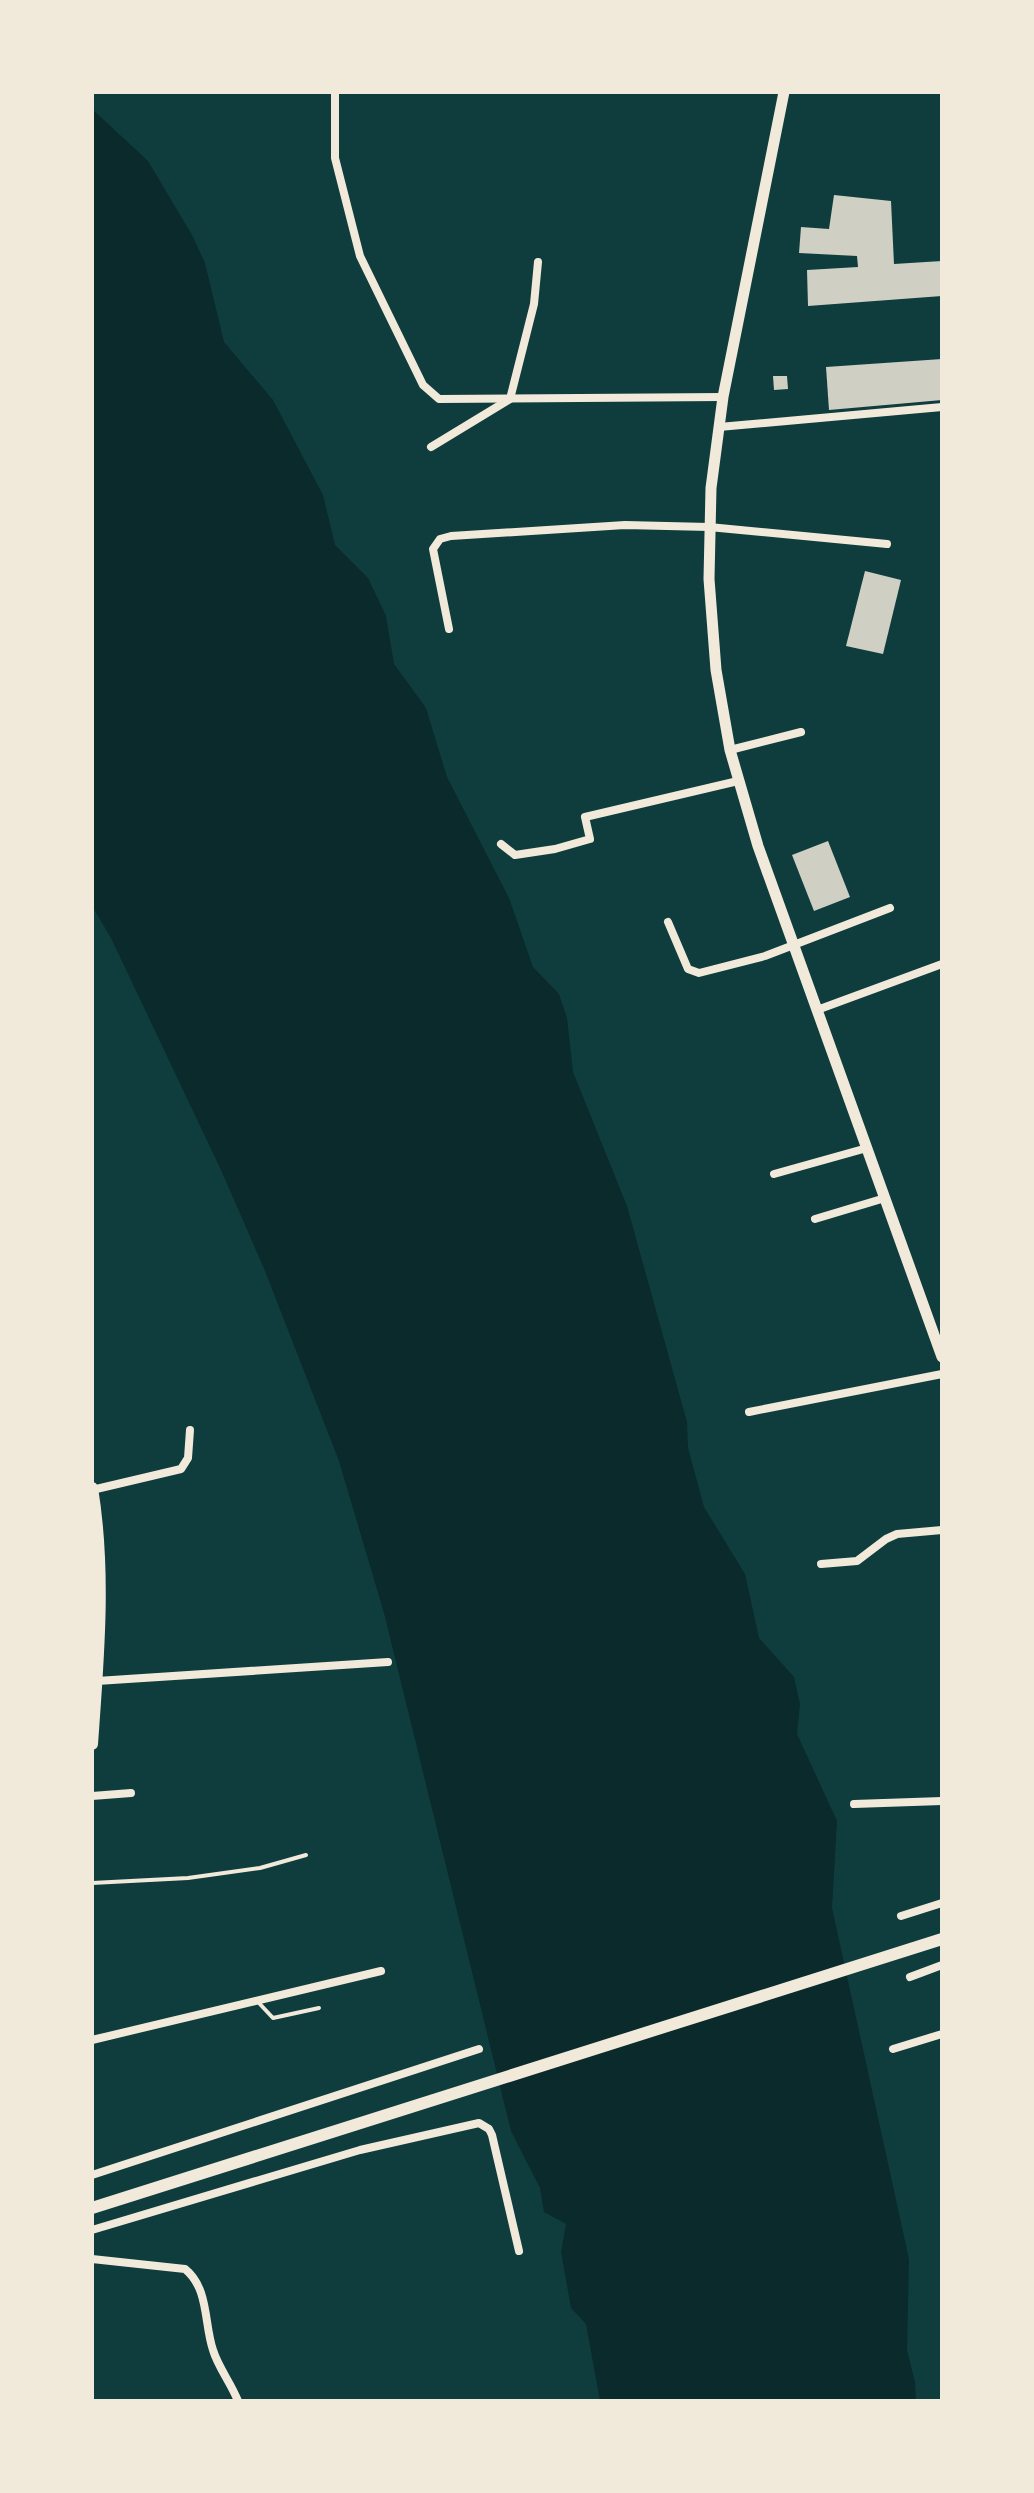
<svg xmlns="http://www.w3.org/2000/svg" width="1034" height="2493" viewBox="0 0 1034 2493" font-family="Rubik,sans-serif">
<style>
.water{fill:#0a2a2b}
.building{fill:#cfcfc3}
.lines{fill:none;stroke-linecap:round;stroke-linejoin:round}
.service{stroke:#f1e9da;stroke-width:4}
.minor{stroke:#f1e9da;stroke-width:8}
.tertiary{stroke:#f1e9da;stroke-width:11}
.secondary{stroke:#f1e9da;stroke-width:12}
</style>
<rect width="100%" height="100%" fill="#0f3d3e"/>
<!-- water -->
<path class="water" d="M92,109l56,52 44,74 13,28 19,79 49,58 50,95 12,50 33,33 18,38 8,48 32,44 21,69 62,121 24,69 26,27 8,24 6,54 54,134 60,216 1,26 16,59 41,67 14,64 35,39 6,27 -3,30 40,87 -5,87 77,351 -2,91 8,32 1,19h-316l-14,-77 -15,-16 -10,-56 5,-28 -22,-12 -4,-24 -29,-57 -127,-518 -45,-152 -74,-190 -44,-101 -110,-232 -19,-32z"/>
<!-- building -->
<g class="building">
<path d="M834,195l57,6 3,63 48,-3v35l-134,10 -1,-36 51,-3 -1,-11 -58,-3 2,-26 28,2z"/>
<path d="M942,359v41l-113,10 -3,-43z"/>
<path d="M773,376h14l1,13 -14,1z"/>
<path d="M865,571l36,9 -18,74 -37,-8z"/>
<path d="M828,841l22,56 -36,14 -22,-56z"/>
</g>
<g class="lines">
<!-- service -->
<g class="service">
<path d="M92,1883l96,-5 72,-10 46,-13"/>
<path d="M258,2002l15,16 46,-10"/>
</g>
<!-- minor -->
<g class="minor">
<path d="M335,92v66l25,98 63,129 16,14 284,-2"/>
<path d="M719,427l223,-20"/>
<path d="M431,447l79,-48 24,-95 4,-42"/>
<path d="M449,629l-16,-80 7,-10 11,-3 174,-11 84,2 178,17"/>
<path d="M730,750l71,-18"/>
<path d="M501,844l14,11 40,-6 35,-10 -5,-22 153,-36"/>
<path d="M668,922l20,47 11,4 66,-17 125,-48"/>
<path d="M817,1010l125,-46"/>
<path d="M774,1174l93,-26"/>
<path d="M815,1219l70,-21"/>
<path d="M749,1412l193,-38"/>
<path d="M92,1490l89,-21 7,-11 2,-28"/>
<path d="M821,1564l36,-3 29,-22 11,-5 45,-4"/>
<path d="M97,1681l291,-19"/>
<path d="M92,1796l39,-3"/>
<path d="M854,1804l88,-3"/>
<path d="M901,1916l41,-13"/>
<path d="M910,1977l32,-12"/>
<path d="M92,2040l289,-69"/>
<path d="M893,2049l49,-15"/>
<path d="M92,2175l387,-126"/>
<path d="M92,2230l268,-80 119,-27 10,6 3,6 27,116"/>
<path d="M92,2259l93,10c24,19 19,55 28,81 5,17 18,33 25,51"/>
</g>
<!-- tertiary -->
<path class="tertiary" d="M784,92l-61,305 -12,91 -2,91 7,91 14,80 28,96 184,511"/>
<!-- secondary -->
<g class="secondary">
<path d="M92,1488c14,84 6,172 0,256"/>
<path d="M92,2208l850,-269"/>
</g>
</g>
<!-- border -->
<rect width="1034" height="2493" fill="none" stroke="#f1e9da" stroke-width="188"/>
</svg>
